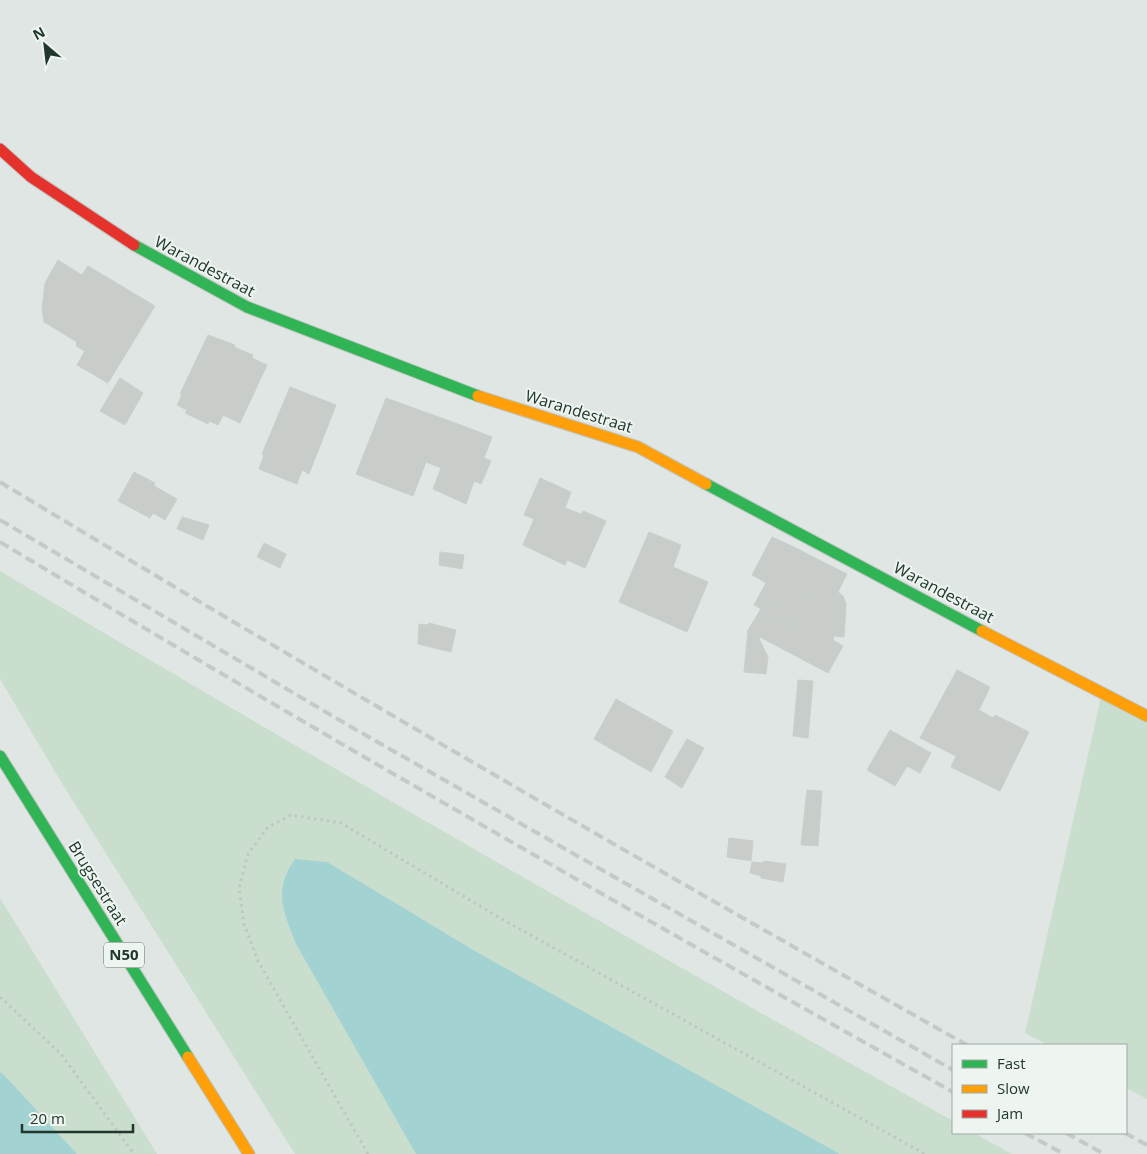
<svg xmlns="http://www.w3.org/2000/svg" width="1147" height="1154" viewBox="0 0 1147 1154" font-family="'Open Sans',sans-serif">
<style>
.green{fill:#cadece}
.water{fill:#a3d2d2}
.building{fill:#c8cdca;stroke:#c9cfcc}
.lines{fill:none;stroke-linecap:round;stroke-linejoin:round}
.fast-casing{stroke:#bdc5c1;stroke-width:13}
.slow-casing{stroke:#bdc5c1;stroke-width:13}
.jam-casing{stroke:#bdc5c1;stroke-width:13}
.path{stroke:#bfc7c3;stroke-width:3;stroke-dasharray:2.5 4;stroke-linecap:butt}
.fast{stroke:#30b455;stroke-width:11}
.slow{stroke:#ff9f0a;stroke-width:11}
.jam{stroke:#e5322d;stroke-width:11}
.rail{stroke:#c5c9c7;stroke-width:4;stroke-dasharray:10 5;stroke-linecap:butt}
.labels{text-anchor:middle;stroke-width:4;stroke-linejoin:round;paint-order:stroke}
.shield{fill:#eef5f0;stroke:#5e7068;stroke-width:1}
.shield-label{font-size:15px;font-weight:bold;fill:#21372d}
.street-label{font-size:16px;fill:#21372d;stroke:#eef5f0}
</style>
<rect width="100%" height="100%" fill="#e0e6e3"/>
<!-- green -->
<g class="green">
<path d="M0,571c315,188 633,371 953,550v12h21l38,21h-717l-232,-369 -63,-106z"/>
<path d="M1102,693l45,23v383l-21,-11v-43h-78l-23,-12z"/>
<path d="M0,898l157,256h-80l-77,-82z"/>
</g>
<!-- water -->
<g class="water">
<path d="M295,859l32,3 153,92 360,200h-424l-120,-210c-13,-33 -23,-54 -1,-85z"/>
<path d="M0,1072l4,3 73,79h-77z"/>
</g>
<!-- building -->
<g class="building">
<path d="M58,260l24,15 6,-9 67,40 -47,77 -31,-18 8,-14 -9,-5 1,-4 -33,-20 -2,-13 3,-26z"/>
<path d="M208,335l27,10 -1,2 19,8 -1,3 15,7 -27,58 -17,-8 -5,10 -9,-4 -1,3 -23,-11 2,-3 -10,-5 5,-10 -2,-1z"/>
<path d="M120,378l23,15 -18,32 -25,-14z"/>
<path d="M290,387l46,18 -27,69 -7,-4 -5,14 -38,-15 5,-14 -2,-1z"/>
<path d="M386,398l72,26 -17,44 -15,-6 -13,34 -57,-22z"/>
<path d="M458,424l34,13 -8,21 7,3 -10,23 -7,-3 -8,23 -33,-15z"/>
<path d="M134,472l21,11 -1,3 23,13 -12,21 -12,-7 -3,5 -32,-17z"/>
<path d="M540,478l31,14 -6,16 16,6 2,-3 23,10 -21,47 -18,-8 -2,5 -42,-20 11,-26 -10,-4z"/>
<path d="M182,517l27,8 -6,15 -26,-11z"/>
<path d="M649,532l32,13 -8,22 35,15 -21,50 -68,-30z"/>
<path d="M772,537l24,11 -20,39 2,16 -19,36 9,18 -2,17 -22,-2 4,-42 13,-21 -7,-4 12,-22 -14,-8z"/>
<path d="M264,543l22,11 -6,14 -23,-11z"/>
<path d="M796,548l25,13 -22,42 -5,52 -34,-18 18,-34 -2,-16z"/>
<path d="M440,552l24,3 -2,14 -23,-4z"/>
<path d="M821,561l26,13 -9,18 5,4 3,8 -2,33 -10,-1 -1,4 10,6 -15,27 -34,-18 5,-52z"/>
<path d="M429,623l27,7 -5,22 -33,-8 1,-20 8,1z"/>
<path d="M957,670l33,17 -11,23 14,8 2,-3 34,17 -29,59 -49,-24 5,-11 -36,-18z"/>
<path d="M798,680l15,1 -5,57 -15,-2z"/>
<path d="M616,699l57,32 -22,41 -57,-33z"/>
<path d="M890,730l41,23 -11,20 -13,-7 -12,20 -28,-16z"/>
<path d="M687,739l17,9 -22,40 -17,-11z"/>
<path d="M807,790l15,1 -4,55 -17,-1z"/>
<path d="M729,838l24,3 -2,20 -24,-4z"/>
<path d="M764,861l22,3 -3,18 -22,-4v-2l-11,-3 2,-11 11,1z"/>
</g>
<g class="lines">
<!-- fast casing -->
<g class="fast-casing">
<g id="fast">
<path d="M134,245l113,62 231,89"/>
<path d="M706,484l276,147"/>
<path d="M0,756l188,301"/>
</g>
</g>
<!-- slow casing -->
<g class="slow-casing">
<g id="slow">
<path d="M478,396l160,51 68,37"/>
<path d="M982,631l165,85"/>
<path d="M188,1057l61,97"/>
</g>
</g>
<!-- jam casing -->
<g class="jam-casing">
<path id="jam" d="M0,149l31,28 103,68"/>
</g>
<!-- path -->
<g class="path">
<path d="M0,997l61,57 73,100"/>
<path d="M368,1154l-110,-193 -14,-37 -5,-36 9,-34 20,-27 23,-12 50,8 159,95 425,236"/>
</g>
<!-- fast -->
<use href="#fast" class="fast"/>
<!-- slow -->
<use href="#slow" class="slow"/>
<!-- jam -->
<use href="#jam" class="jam"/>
<!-- rail -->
<g class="rail">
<path d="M0,482c319,193 642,380 967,563"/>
<path d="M0,520l353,208 600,342"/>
<path d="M0,542c315,189 633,371 953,550"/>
<path d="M1025,1133l39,21"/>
<path d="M1066,1133l38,21"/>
<path d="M1125,1133l22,12"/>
</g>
</g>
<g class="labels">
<!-- shield labels -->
<rect class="shield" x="104" y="942.5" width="40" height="25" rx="4"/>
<g class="shield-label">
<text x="124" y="960">N50</text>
</g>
<!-- street labels -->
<g class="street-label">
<text transform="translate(205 266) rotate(28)" y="6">Warandestraat</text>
<text transform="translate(579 411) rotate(17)" y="6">Warandestraat</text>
<text transform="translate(944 592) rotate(28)" y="6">Warandestraat</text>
<text transform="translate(98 883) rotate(58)" y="6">Brugsestraat</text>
</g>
</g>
<!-- legend -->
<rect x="952" y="1044" width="175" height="90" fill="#eef5f0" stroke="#9ca9a2"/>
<rect x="962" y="1060" width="25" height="8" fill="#30b455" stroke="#9ca9a2"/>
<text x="997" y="1069" font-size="15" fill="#21372d">Fast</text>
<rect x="962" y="1085" width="25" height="8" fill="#ff9f0a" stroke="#9ca9a2"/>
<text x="997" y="1094" font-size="15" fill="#21372d">Slow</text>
<rect x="962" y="1110" width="25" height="8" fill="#e5322d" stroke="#9ca9a2"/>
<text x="997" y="1119" font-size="15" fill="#21372d">Jam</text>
<!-- north arrow -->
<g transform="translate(45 45) rotate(332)" stroke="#eef5f0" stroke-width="4" paint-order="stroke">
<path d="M0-4L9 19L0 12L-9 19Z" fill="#21372d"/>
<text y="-8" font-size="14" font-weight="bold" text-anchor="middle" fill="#21372d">N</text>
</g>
<!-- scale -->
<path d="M22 1124v8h111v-8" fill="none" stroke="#21372d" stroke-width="2.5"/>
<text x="30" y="1124" font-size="15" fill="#21372d" stroke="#eef5f0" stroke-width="4" paint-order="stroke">20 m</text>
</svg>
